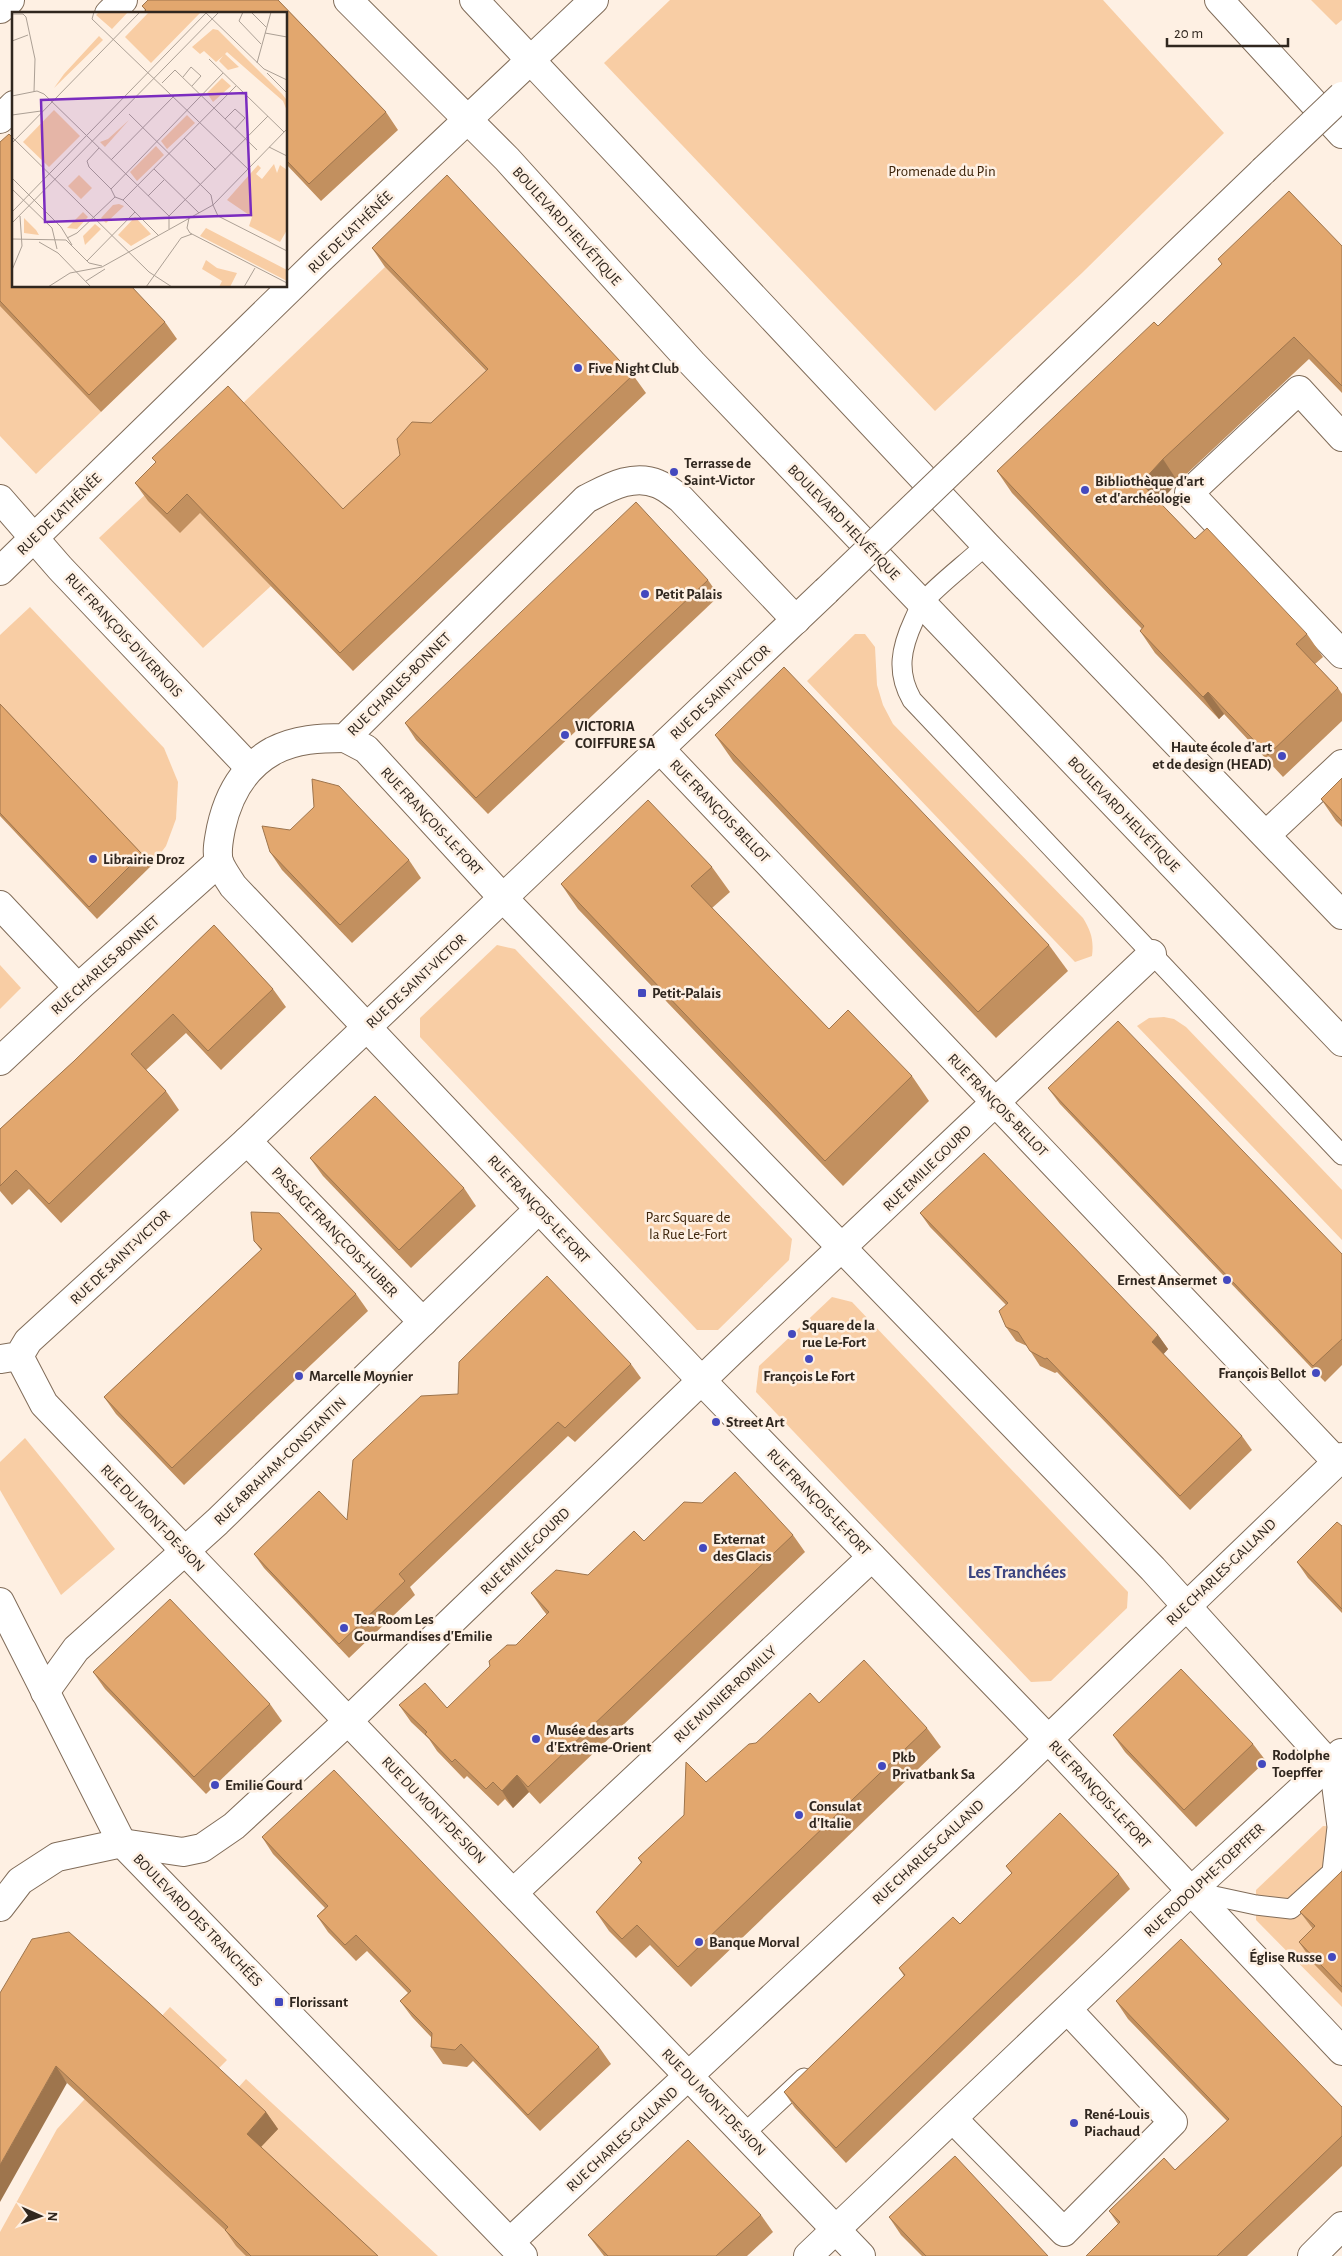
<svg xmlns="http://www.w3.org/2000/svg" width="1342" height="2256" viewBox="0 0 1342 2256" font-family="'Alegreya Sans',sans-serif">
<style>
.green{fill:#f8cda4}
.lines{fill:none;stroke-linecap:round;stroke-linejoin:round}
.lane-casing{stroke:#806c59;stroke-width:21}
.street-casing{stroke:#806c59;stroke-width:30}
.secondary-casing{stroke:#806c59;stroke-width:30}
.lane{stroke:#fff;stroke-width:19}
.street{stroke:#fff;stroke-width:28}
.secondary{stroke:#fff;stroke-width:28}
.street-bridge-casing{stroke:#806c59;stroke-width:30;stroke-linecap:butt}
.street-bridge{stroke:#fff;stroke-width:28}
.wall{fill:#c2905f}
.shaded-wall{fill:#9e754d}
.building{fill:#e2a76e;stroke:#9e754d}
.poi-dot{fill:#4449be;stroke:#fef0e3;stroke-width:2}
.labels{text-anchor:middle;stroke-width:5;stroke-linejoin:round;paint-order:stroke}
.park-label{font-size:15px;fill:#3d250b;stroke:#fef0e3}
.street-label{font-size:15px;fill:#30271f;stroke:#fef0e3}
.poi-label{font-size:15px;font-weight:bold;fill:#30271f;stroke:#fef0e3;text-anchor:start}
.quarter-label{font-size:18px;font-weight:bold;fill:#3c4480;stroke:#fef0e3}
.inset-road{fill:none;stroke:#aca095;stroke-width:1}
.view{fill:#7b2cbf;fill-opacity:0.15;stroke:#7b2cbf;stroke-width:2.5}
.inset-edge{fill:none;stroke:#30271f;stroke-width:2.5}
</style>
<rect width="100%" height="100%" fill="#fef0e3"/>
<!-- green -->
<g class="green">
<path d="M670,0h433l121,133 -141,139 -148,139 -331,-348z"/>
<path d="M1311,0h31v20l-6,5z"/>
<path d="M385,267l116,120 -144,140 -116,-122z"/>
<path d="M0,304l101,108 -65,62 -36,-38z"/>
<path d="M165,476l106,110 -68,62 -104,-110z"/>
<path d="M30,607l134,141 14,34 -2,37 -10,27 -15,20 -151,-158v-73z"/>
<path d="M855,634h10l10,13 2,38 6,20 10,19 190,194c8,13 11,22 9,38l-17,6 -268,-281z"/>
<path d="M497,945l18,4 277,290 -3,21 -71,70h-21l-277,-293v-19z"/>
<path d="M0,965l21,23 -21,21z"/>
<path d="M1164,1017l10,2 12,8 156,163v50l-205,-214 12,-8z"/>
<path d="M832,1297l20,5 276,290 -1,16 -76,73 -20,1 -275,-290 3,-26z"/>
<path d="M25,1438l90,111 -54,46 -61,-105v-28z"/>
<path d="M1323,1826l19,1v180l-86,-87v-30z"/>
<path d="M170,2007l57,53 -11,11 20,19 10,-11 192,177h-438v-24l57,-103z"/>
</g>
<g class="lines">
<!-- lane casing -->
<g class="lane-casing">
<g id="lane">
<path d="M986,545c-20,19 -45,37 -63,57 -4,5 -6,12 -9,18 -13,28 -18,52 -2,80l430,455"/>
<path d="M1191,1891l65,14 35,4 41,-37 5,-45 -8,-62"/>
<path d="M744,2134l60,-56"/>
</g>
</g>
<!-- street casing -->
<g class="street-casing">
<g id="street">
<path d="M0,9l10,-9"/>
<path d="M109,14l14,-14"/>
<path d="M0,119l14,-14"/>
<path d="M1342,437l-43,-47 -110,103 153,161"/>
<path d="M972,451l291,-280"/>
<path d="M0,499l60,69 190,200"/>
<path d="M796,620l-115,-121c-7,-5 -15,-12 -23,-15 -25,-11 -50,4 -72,15l-241,239c-25,0 -49,1 -72,13 -29,16 -45,45 -52,77 -2,11 -5,23 -2,34 3,8 9,16 14,24l469,495 347,359 293,311"/>
<path d="M345,738l21,11 137,149 650,671 189,209"/>
<path d="M660,749l677,713"/>
<path d="M1266,835l76,-71"/>
<path d="M0,905l78,83"/>
<path d="M0,1061l78,-73 141,-126"/>
<path d="M247,1141l176,181"/>
<path d="M19,1356l25,48 817,852"/>
<path d="M1,1359l18,-3 9,-15 219,-200 579,-550"/>
<path d="M45,1692l31,-43 141,-127 322,-313"/>
<path d="M122,1843l61,9 19,-4 32,-22 114,-105 383,-369 421,-398"/>
<path d="M513,1893l359,-336"/>
<path d="M953,2119l111,113 109,-110 -105,-112"/>
<path d="M510,2242l498,-464 334,-321"/>
<path d="M808,2256l383,-365 150,-138"/>
<path d="M1312,2256l30,-30"/>
</g>
</g>
<!-- secondary casing -->
<g class="secondary-casing">
<g id="secondary">
<path d="M348,0l159,159 185,204 650,679"/>
<path d="M474,0l512,545 356,370"/>
<path d="M1219,0l123,134"/>
<path d="M0,571l317,-309 277,-262"/>
<path d="M0,1602l122,241 401,413"/>
<path d="M0,1907l20,-26 37,-24 65,-14"/>
</g>
</g>
<!-- lane -->
<use href="#lane" class="lane"/>
<!-- street -->
<use href="#street" class="street"/>
<!-- secondary -->
<use href="#secondary" class="secondary"/>
<!-- street-bridge casing -->
<g class="street-bridge-casing">
<g id="street-bridge">
<path d="M1263,171l79,-75"/>
<path d="M826,591l146,-140"/>
</g>
</g>
<!-- street-bridge -->
<use href="#street-bridge" class="street-bridge"/>
</g>
<!-- wall -->
<g class="wall">
<path d="M148,0h130l108,112 12,18 -77,71 -35,-37v-150h-144l3,-4 -3,-4z"/>
<path d="M0,142l14,144 151,36 12,17 -76,73 -101,-106z"/>
<path d="M1342,246v147l-33,-34 -131,123 -19,20 36,37 112,95 16,23 -8,7 23,24 4,6v27l-59,56 -59,-63 -5,5 -64,-66 -15,-22 2,-2 -130,-136 -15,-22 161,-145 64,-62 -4,-5z"/>
<path d="M372,248l261,127 13,18 -293,278 -153,-158 -20,20 -32,-32 -13,-18 21,-21 -4,-4 191,51 57,-54 31,-32 55,-52 -101,-104z"/>
<path d="M708,580l11,16 -231,218 -72,-74 -11,-17z"/>
<path d="M0,704l142,150 9,12 -54,53 -97,-103z"/>
<path d="M715,735l334,210 19,26 -72,67 -263,-277z"/>
<path d="M1342,778v49l-6,-6 -15,-22z"/>
<path d="M270,852l139,8 12,18 -69,65 -70,-73z"/>
<path d="M712,867l18,25 -18,16 117,121 83,47 17,25 -86,85 -265,-277 -17,-25z"/>
<path d="M214,925l59,64 13,18 -65,63 -35,-37 -40,37 20,21 13,19 -118,113 -32,-34 -17,16 -12,-14v-62l74,-68z"/>
<path d="M1048,1088l294,166v111l-17,17 -265,-278z"/>
<path d="M310,1158l154,30 12,18 -65,62 -88,-92z"/>
<path d="M920,1213l238,122 10,14 -5,5 79,82 10,14 -62,60 -133,-138 -2,1 -15,-7 -13,-20 -11,-5 -10,-14v-22l-76,-78z"/>
<path d="M254,1241l102,53 12,17 -184,174 -68,-71 -12,-17 157,-147z"/>
<path d="M631,1364l10,14 -66,64 -7,-6 -158,151 5,8 -66,63 -85,-90 -10,-14 93,-34 111,-126z"/>
<path d="M1342,1526v87l-34,-35 -11,-16z"/>
<path d="M793,1535l12,17 -265,252 -11,-12 -16,16 -8,-9 -7,7 -31,-30 -3,3 -27,-28 -8,-12 -18,-17 -12,-17 48,3 69,-63 31,-30 -4,-5 -12,-17 57,-18 56,-34z"/>
<path d="M93,1672l177,32 12,17 -76,73 -101,-105z"/>
<path d="M819,1703l108,25 14,19 -250,240 -41,-42 -14,13 -27,-27 -13,-19 45,-49 -3,-5 46,-43 22,-33 50,-39z"/>
<path d="M1113,1735l140,9 13,17 -70,66 -71,-75z"/>
<path d="M262,1837l337,210 12,17 -71,67 -67,-70 -6,6 -24,-3 -12,-17v-10l-19,-20 -12,-16 8,-8 -41,-42 -11,10 -28,-29 -11,-16 8,-8 -52,-54z"/>
<path d="M1006,1866l113,8 11,15 -284,274 -51,-55 -11,-16 120,-116 -5,-8 61,-44 52,-50z"/>
<path d="M1342,1871v122l-28,-29 -15,-22 14,-13 -13,-17z"/>
<path d="M0,1993l266,119 12,17 -17,18 117,109h-132l-10,-10 -11,-16 -158,-147z"/>
<path d="M1116,2001l226,106v59l-95,90h-161l32,-32 -9,-13 66,-41 52,-49 -99,-102z"/>
<path d="M761,2215l12,17 -26,24h-143l-16,-21z"/>
<path d="M889,2217l159,39h-126l-21,-21z"/>
</g>
<!-- shaded-wall -->
<g class="shaded-wall">
<path d="M1163,459l15,23 -22,24 -15,-23z"/>
<path d="M1208,692l16,22 -5,5 -16,-22z"/>
<path d="M1158,1335l10,14 -6,7 -10,-14z"/>
<path d="M517,1775l12,17 -16,16 -11,-17z"/>
<path d="M56,2066l11,17 -67,119v-37z"/>
<path d="M266,2112l12,17 -20,21 -11,-16z"/>
</g>
<!-- building -->
<g class="building">
<path d="M148,0h130l108,112 -77,72 -23,-24v-146h-144l4,-4 -4,-4z"/>
<path d="M9,134l4,4 1,-1v149h117l34,36 -76,73 -89,-94v-159z"/>
<path d="M447,175l186,200 -293,278 -153,-159 -20,20 -32,-31 21,-21 -4,-4 76,-72 115,123 57,-54 -3,-16 15,-17 19,1 57,-54 -116,-121z"/>
<path d="M1289,191l53,55v140l-48,-49 -131,122 -22,24 54,56 12,-11 100,106 -11,10 42,44 -70,67 -60,-63 -5,5 -63,-66 4,-5 -147,-155 157,-149 4,4 64,-62 -4,-5z"/>
<path d="M636,502l72,78 -232,218 -71,-75z"/>
<path d="M784,667l265,278 -71,67 -263,-277z"/>
<path d="M0,704l142,150 -53,53 -89,-94z"/>
<path d="M1342,778v43l-21,-22z"/>
<path d="M312,779l27,7 70,74 -69,65 -70,-73 -8,-26 28,4 24,-23z"/>
<path d="M648,800l64,67 -21,19 138,143 19,-19 64,66 -87,85 -264,-277z"/>
<path d="M214,925l59,64 -65,62 -35,-37 -42,40 35,37 -117,113 -33,-34 -16,16v-57l74,-68z"/>
<path d="M1118,1021l224,233v85l-29,27 -265,-278z"/>
<path d="M375,1096l89,92 -65,62 -89,-92z"/>
<path d="M984,1153l174,182 -6,7 90,94 -62,60 -133,-138 -2,1 -15,-8 -12,-19 -12,-5 -7,-16 9,-8 -88,-90z"/>
<path d="M251,1212l28,1 77,81 -184,174 -68,-71 158,-148 -8,-8z"/>
<path d="M547,1276l84,88 -66,64 -7,-6 -159,152 6,7 -66,63 -85,-90 65,-63 28,29 6,-60 68,-64 37,-2 1,-32z"/>
<path d="M735,1472l58,63 -265,252 -11,-12 -15,16 -9,-9 -7,7 -31,-30 -3,3 -27,-28 2,-2 -28,-27 26,-22 22,25 43,-42 -1,-5 18,-16h9l33,-33 -18,-19 25,-23 32,5 46,-44 10,10 40,-39 18,1z"/>
<path d="M1337,1522l5,4v83l-45,-47z"/>
<path d="M170,1599l100,105 -76,73 -101,-105z"/>
<path d="M864,1660l63,68 -249,239 -41,-42 -15,14 -26,-27 46,-50 -4,-4 46,-43 2,-53 20,20 43,-38 7,-1 54,-50 9,10z"/>
<path d="M1181,1669l72,75 -69,66 -71,-75z"/>
<path d="M334,1770l265,277 -71,68 -67,-71 -6,6 -24,-3 1,-14 -32,-32 11,-10 -55,-56 -11,10 -28,-29 11,-10 -66,-69z"/>
<path d="M1060,1813l59,61 -283,274 -52,-56 121,-117 -6,-7 54,-51 7,7 52,-51 -6,-7z"/>
<path d="M1342,1871v116l-43,-45 16,-16 -15,-14z"/>
<path d="M69,1932l80,71 117,109 -19,22 131,122h-127l-26,-26 3,-3 -172,-161 -56,99v-172l32,-54z"/>
<path d="M1181,1939l161,168v29l-125,120h-131l34,-34 -11,-11 55,-53 11,12 54,-51 -113,-118z"/>
<path d="M688,2140l73,75 -45,41h-108l-20,-21z"/>
<path d="M955,2156l93,100h-122l-37,-39z"/>
</g>
<!-- markers -->
<g class="poi-dot">
<circle cx="578" cy="368" r="5"/>
<circle cx="674" cy="472" r="5"/>
<circle cx="1085" cy="490" r="5"/>
<circle cx="645" cy="594" r="5"/>
<circle cx="565" cy="735" r="5"/>
<circle cx="1282" cy="756" r="5"/>
<circle cx="93" cy="859" r="5"/>
<rect x="637" y="988" width="10" height="10" rx="2.5"/>
<circle cx="1227" cy="1280" r="5"/>
<circle cx="792" cy="1334" r="5"/>
<circle cx="809" cy="1359" r="5"/>
<circle cx="1316" cy="1373" r="5"/>
<circle cx="299" cy="1376" r="5"/>
<circle cx="716" cy="1422" r="5"/>
<circle cx="703" cy="1548" r="5"/>
<circle cx="344" cy="1628" r="5"/>
<circle cx="536" cy="1739" r="5"/>
<circle cx="1262" cy="1764" r="5"/>
<circle cx="882" cy="1766" r="5"/>
<circle cx="215" cy="1785" r="5"/>
<circle cx="799" cy="1815" r="5"/>
<circle cx="699" cy="1942" r="5"/>
<circle cx="1332" cy="1957" r="5"/>
<rect x="274" y="1997" width="10" height="10" rx="2.5"/>
<circle cx="1074" cy="2123" r="5"/>
</g>
<g class="labels">
<!-- park labels -->
<g class="park-label">
<text x="942" y="176">Promenade du Pin</text>
<text x="688" y="1222">Parc Square de<tspan x="688" dy="17">la Rue Le-Fort</tspan></text>
</g>
<!-- street labels -->
<g class="street-label">
<text transform="translate(567 226) rotate(48)" y="5">BOULEVARD HELVÉTIQUE</text>
<text transform="translate(350 232) rotate(-44)" y="5">RUE DE L'ATHÉNÉE</text>
<text transform="translate(59 514) rotate(-44)" y="5">RUE DE L'ATHÉNÉE</text>
<text transform="translate(844 522) rotate(46)" y="5">BOULEVARD HELVÉTIQUE</text>
<text transform="translate(124 635) rotate(47)" y="5">RUE FRANÇOIS-D'IVERNOIS</text>
<text transform="translate(399 684) rotate(-45)" y="5">RUE CHARLES-BONNET</text>
<text transform="translate(720 692) rotate(-43)" y="5">RUE DE SAINT-VICTOR</text>
<text transform="translate(720 811) rotate(46)" y="5">RUE FRANÇOIS-BELLOT</text>
<text transform="translate(1124 814) rotate(46)" y="5">BOULEVARD HELVÉTIQUE</text>
<text transform="translate(432 821) rotate(47)" y="5">RUE FRANÇOIS-LE-FORT</text>
<text transform="translate(105 965) rotate(-42)" y="5">RUE CHARLES-BONNET</text>
<text transform="translate(416 981) rotate(-43)" y="5">RUE DE SAINT-VICTOR</text>
<text transform="translate(998 1105) rotate(46)" y="5">RUE FRANÇOIS-BELLOT</text>
<text transform="translate(927 1168) rotate(-44)" y="5">RUE EMILIE GOURD</text>
<text transform="translate(539 1209) rotate(47)" y="5">RUE FRANÇOIS-LE-FORT</text>
<text transform="translate(335 1232) rotate(46)" y="5">PASSAGE FRANÇCOIS-HUBER</text>
<text transform="translate(120 1257) rotate(-43)" y="5">RUE DE SAINT-VICTOR</text>
<text transform="translate(280 1461) rotate(-44)" y="5">RUE ABRAHAM-CONSTANTIN</text>
<text transform="translate(819 1502) rotate(46)" y="5">RUE FRANÇOIS-LE-FORT</text>
<text transform="translate(153 1518) rotate(46)" y="5">RUE DU MONT-DE-SION</text>
<text transform="translate(525 1551) rotate(-44)" y="5">RUE EMILIE-GOURD</text>
<text transform="translate(1221 1572) rotate(-44)" y="5">RUE CHARLES-GALLAND</text>
<text transform="translate(725 1694) rotate(-43)" y="5">RUE MUNIER-ROMILLY</text>
<text transform="translate(1100 1794) rotate(47)" y="5">RUE FRANÇOIS-LE-FORT</text>
<text transform="translate(434 1810) rotate(46)" y="5">RUE DU MONT-DE-SION</text>
<text transform="translate(928 1852) rotate(-43)" y="5">RUE CHARLES-GALLAND</text>
<text transform="translate(1204 1880) rotate(-43)" y="5">RUE RODOLPHE-TOEPFFER</text>
<text transform="translate(198 1920) rotate(46)" y="5">BOULEVARD DES TRANCHÉES</text>
<text transform="translate(714 2102) rotate(46)" y="5">RUE DU MONT-DE-SION</text>
<text transform="translate(622 2139) rotate(-43)" y="5">RUE CHARLES-GALLAND</text>
</g>
<!-- poi labels -->
<g class="poi-label">
<text x="588" y="373">Five Night Club</text>
<text x="684" y="468">Terrasse de<tspan x="684" dy="17">Saint-Victor</tspan></text>
<text x="1095" y="486">Bibliothèque d'art<tspan x="1095" dy="17">et d'archéologie</tspan></text>
<text x="655" y="599">Petit Palais</text>
<text x="575" y="731">VICTORIA<tspan x="575" dy="17">COIFFURE SA</tspan></text>
<text x="1272" y="752" text-anchor="end">Haute école d'art<tspan x="1272" dy="17">et de design (HEAD)</tspan></text>
<text x="103" y="864">Librairie Droz</text>
<text x="652" y="998">Petit-Palais</text>
<text x="1217" y="1285" text-anchor="end">Ernest Ansermet</text>
<text x="802" y="1330">Square de la<tspan x="802" dy="17">rue Le-Fort</tspan></text>
<text x="1306" y="1378" text-anchor="end">François Bellot</text>
<text x="309" y="1381">Marcelle Moynier</text>
<text x="809" y="1381" text-anchor="middle">François Le Fort</text>
<text x="726" y="1427">Street Art</text>
<text x="713" y="1544">Externat<tspan x="713" dy="17">des Glacis</tspan></text>
<text x="354" y="1624">Tea Room Les<tspan x="354" dy="17">Gourmandises d'Emilie</tspan></text>
<text x="546" y="1735">Musée des arts<tspan x="546" dy="17">d'Extrême-Orient</tspan></text>
<text x="1272" y="1760">Rodolphe<tspan x="1272" dy="17">Toepffer</tspan></text>
<text x="892" y="1762">Pkb<tspan x="892" dy="17">Privatbank Sa</tspan></text>
<text x="225" y="1790">Emilie Gourd</text>
<text x="809" y="1811">Consulat<tspan x="809" dy="17">d'Italie</tspan></text>
<text x="709" y="1947">Banque Morval</text>
<text x="1322" y="1962" text-anchor="end">Église Russe</text>
<text x="289" y="2007">Florissant</text>
<text x="1084" y="2119">René-Louis<tspan x="1084" dy="17">Piachaud</tspan></text>
</g>
<!-- quarter labels -->
<g class="quarter-label">
<text x="1017" y="1578">Les Tranchées</text>
</g>
</g>
<!-- overview -->
<g transform="translate(12 12)">
<rect width="275" height="275" fill="#fef0e3"/>
<path d="M87,0h29l-16,17 -16,-14zM137,0h52l-50,51 -26,-26zM201,17l5,1 64,64 4,5 1,12 -4,-10 -56,-49 -2,2 14,13 -11,3 -9,-9 4,-5 -7,6 -12,-11 -4,3 -8,-7zM87,24l4,4 -49,48 10,-14zM210,66l9,8 -18,16 -6,-9zM42,98l26,26 -31,31 -26,-25zM175,103l8,8 -28,26 -6,-8zM117,108l-24,27 -5,-5 8,-3zM144,134l8,9 -27,26 -7,-9zM262,152l3,9 3,-8 7,5v60l-7,12 -31,-16 3,-9 -25,-17 31,-35 3,3 -5,6 6,5zM67,163l13,13 -11,11 -13,-13zM107,192l5,2 -18,17 -5,-5 12,-13zM71,200l5,5 -11,12 -10,-1zM123,205l16,17 -20,12 -13,-11zM12,206l12,12 3,5 -15,-2zM83,212l6,5 -16,16 -2,-9zM194,216l81,42v11l-87,-45zM194,248l11,8 20,5 -7,14h-11l3,-6 -20,-12z" fill="#f8cda4"/>
<path class="inset-road" d="M82,0l-2,7 156,150M231,0l-4,9 22,23M239,0l15,15M194,1l58,56 23,11M0,2h11l3,3 9,42 -1,33M253,21l22,4M0,29l16,-6M197,47l75,73M245,51l14,-51M255,61l20,20M171,65l8,-10 10,9 -9,10M150,71l13,-13 82,80M0,84l25,-5 7,3 125,122v13M117,102l82,81 2,10M0,103l29,-4M213,107l10,-10 10,9 -10,11M0,125l137,135 23,15M172,126l32,32M0,131l128,-131M257,135l18,9M87,136l-12,13 2,6 22,22 4,8 8,3 36,36M99,148l63,-64M142,157l45,44M0,166l49,49 11,18M0,177l40,39 5,21M99,177l112,-116M136,184l16,-16M111,188l113,-114M201,193l5,11 69,35M0,200l195,-200M157,204l99,-100M177,206l-2,10 3,5 97,50M0,211l207,-211M55,226l10,-5 38,-36M0,227l54,1 23,23 13,3M27,230l19,11 33,34M75,249l48,-49M0,258l10,-24 -2,-30M74,269l19,-12M36,275l22,-14 32,-6 111,-62 74,-76M134,275l35,-49 11,-4M232,275l11,-19"/>
<path class="view" d="M234,81l5,122 -206,7 -4,-122z"/>
<rect width="275" height="275" class="inset-edge"/>
</g>
<!-- north arrow -->
<g transform="translate(40 2216) rotate(92)" stroke="#fef0e3" stroke-width="4" paint-order="stroke">
<path d="M0-4L9 19L0 12L-9 19Z" fill="#30271f"/>
<text y="-8" font-size="14" font-weight="bold" text-anchor="middle" fill="#30271f">N</text>
</g>
<!-- scale -->
<path d="M1167 38v8h121v-8" fill="none" stroke="#30271f" stroke-width="2.5"/>
<text x="1174" y="38" font-size="15" fill="#30271f" stroke="#fef0e3" stroke-width="4" paint-order="stroke">20 m</text>
</svg>
